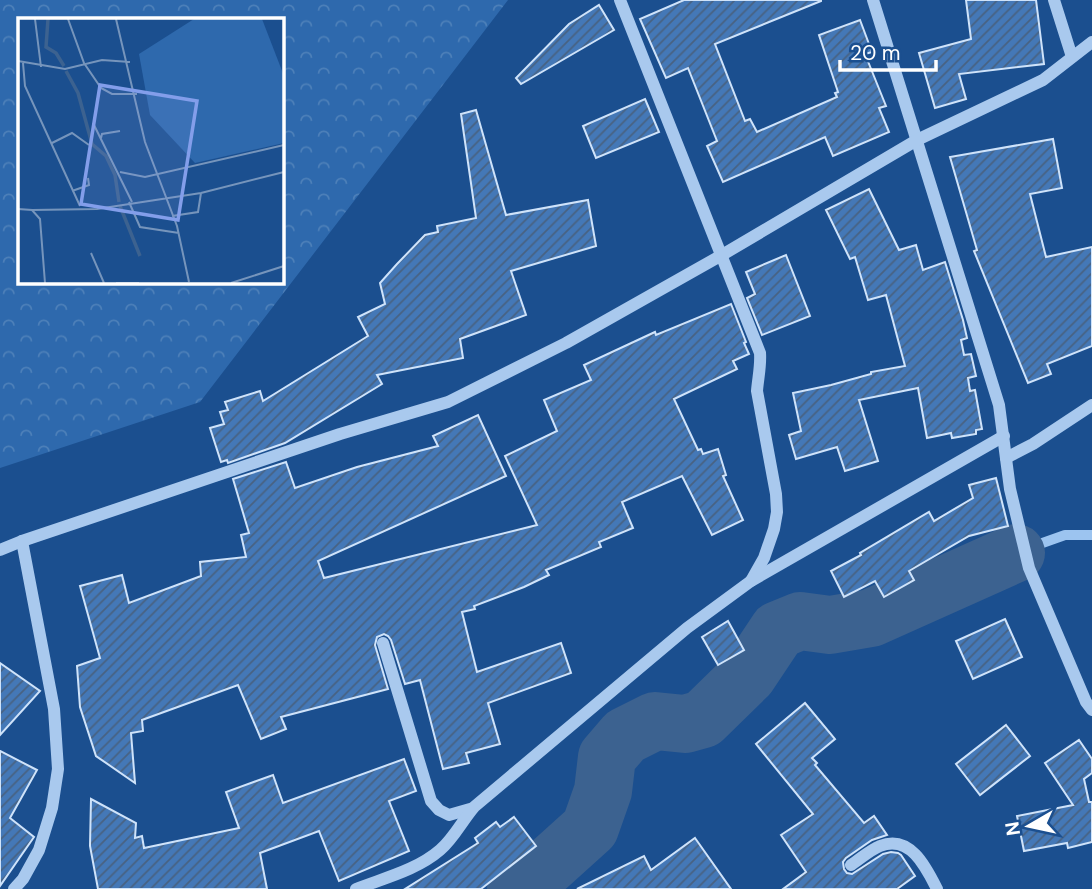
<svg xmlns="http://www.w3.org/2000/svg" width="1092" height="889" viewBox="0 0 1092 889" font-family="'DM Sans',sans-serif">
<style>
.forest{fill:url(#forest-crowns);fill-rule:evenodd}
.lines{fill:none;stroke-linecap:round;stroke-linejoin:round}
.stream{stroke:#9cc4f0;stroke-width:10}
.river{stroke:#3c6290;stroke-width:58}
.building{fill:url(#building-hatch);stroke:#cfe3fa;stroke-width:2}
.minor{stroke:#a9c9ee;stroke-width:12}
.inset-river{fill:none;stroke:#3c6290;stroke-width:3.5}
.inset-road{fill:none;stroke:#7695bc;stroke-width:2}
.view{fill:#839eea;fill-opacity:0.15;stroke:#839eea;stroke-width:3.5}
.inset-edge{fill:none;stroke:#fff;stroke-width:3.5}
</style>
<defs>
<pattern id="forest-crowns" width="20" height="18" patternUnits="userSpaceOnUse" patternTransform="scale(1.75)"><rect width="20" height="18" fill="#2e69ad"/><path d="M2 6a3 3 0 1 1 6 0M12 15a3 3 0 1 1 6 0" fill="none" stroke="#4d80b9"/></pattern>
<pattern id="building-hatch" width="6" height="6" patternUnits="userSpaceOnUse" patternTransform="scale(1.75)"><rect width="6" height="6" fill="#4478b7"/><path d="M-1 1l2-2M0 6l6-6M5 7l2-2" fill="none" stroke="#486282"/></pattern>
</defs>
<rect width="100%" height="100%" fill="#1b4f8f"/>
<!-- forest -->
<path class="forest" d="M0,0h508l-308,402 -200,66zM19,19h263v263h-263z"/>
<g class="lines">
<!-- stream -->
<path class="stream" d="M1034,546l31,-11h27"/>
<!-- river -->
<path class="river" d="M516,889l23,-15 51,-46 13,-37 4,-34 18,-21 30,-15 30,3 18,-5 45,-44 30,-45 22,-9 30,4 41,-7 145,-65"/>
</g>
<!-- building -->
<g class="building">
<path d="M684,0h137v1l-106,43 30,77 5,-2 7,13 80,-35 -2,-4 3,-1 -19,-57 41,-15 12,32 -7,2 21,52 -7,2 10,24 -56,24 -8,-19 -102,45 -16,-36 10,-5 -29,-73 -22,10 -26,-59z"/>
<path d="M966,0h70l8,64 -85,10 7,25 -31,9 -16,-55 52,-14z"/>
<path d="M599,5l15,25 -93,54 -5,-6 53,-54z"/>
<path d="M645,99l14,33 -63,26 -13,-32z"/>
<path d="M476,110l30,105 82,-15 8,46 -85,25 15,44 -66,24 3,19 -86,17 5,9 -97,59 -57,20 -1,-3 -6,2 -11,-34 14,-4 -4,-12 8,-2 -3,-8 35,-11 3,10 105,-65 -10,-19 27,-13 -5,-21 17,-19 28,-29 13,-3 -1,-6 39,-8 -15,-104z"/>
<path d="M1053,139l9,49 -32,6 16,63 46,-10v99l-45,18 4,10 -23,9 -54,-132 3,-1 -27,-93z"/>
<path d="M869,189l30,61 17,-5 7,25 22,-8 18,58 4,18 -6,2 3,15 7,-1 5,22 -8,2 2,13 5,-1 7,39 -6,1v4l-24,4 -1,-5 -24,5 -9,-50 -59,12 19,61 -33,10 -8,-24 -41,12 -7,-24 12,-4 -8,-38 38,-8 40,-11v-2l34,-6 -19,-71 -18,5 -13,-43 -5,2 -24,-49z"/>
<path d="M786,255l24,61 -48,19 -15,-37 8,-4 -9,-22z"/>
<path d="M731,304l15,38 -2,1 5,11 -16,7 4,8 -63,30 24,51 3,-1 2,5 15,-5 8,26 -3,1 20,44 -31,15 -30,-59 -60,26 11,26 -34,14 2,5 -55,23 3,5 -25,12 -50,19 1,3 -13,3 15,60 84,-29 10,30 -83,30 12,41 -34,9 3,10 -26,6 -23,-89 -15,4 -14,-44 -3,-4 -4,-2 -7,3 -2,8 13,44 -107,28 5,12 -25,10 -23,-54 -96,35 1,11 -12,2 4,50 -39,-27 -16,-49 -3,-41 23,-8 -20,-72 42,-11 7,28 72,-27 -1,-14 46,-5 -5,-22 8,-2 -16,-54 53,-17 9,26 62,-21 81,-21 -5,-10 45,-21 28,61 -188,85 6,17 213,-53 -32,-69 52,-25 -13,-31 47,-20 -7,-15 71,-33 1,3z"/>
<path d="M996,478l12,48 -39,10 -60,35 5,9 -30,17 -9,-16 -31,16 -13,-26 30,-16 -1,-2 69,-41 5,9 39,-23 -4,-13z"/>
<path d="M1005,619l17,38 -49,22 -17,-38z"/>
<path d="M728,621l16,29 -26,15 -16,-28z"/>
<path d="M0,663l40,28 -40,44z"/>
<path d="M805,703l30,36 -23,19 5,5 -2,2 49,58 10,-7 13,19 -15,5 -26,18 -3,4 1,7 3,4 5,1 31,-20 8,-2 7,1 3,2 14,21 -18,13h-114l23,-17 -25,-37 32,-21 -57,-70z"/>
<path d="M1006,725l24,31 -50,39 -24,-31z"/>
<path d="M1079,740l13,19v14l-8,6 5,23h3v40l-24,6 -1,-5 -43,8 -7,-35 56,-11 -28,-42z"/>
<path d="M0,751l37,19 -27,48 24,19 -34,49z"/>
<path d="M404,759l12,32 -27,10 20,50 -70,30 -20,-50 -59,22 7,36h-169l-8,-43 1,-47 45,24 -1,15 7,-2 2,12 95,-20 -13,-36 47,-17 10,28z"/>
<path d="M514,817l22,29 -55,43h-76l73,-46 -3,-5 21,-16 4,5z"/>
<path d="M695,838l36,51h-154l67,-33 7,14z"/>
</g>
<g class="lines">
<!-- minor -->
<g class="minor">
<path d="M620,0l140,353c1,13 -2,25 -3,38l19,103 1,18 -3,17 -10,29 -13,23"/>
<path d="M873,0l126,405 11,84 19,79 57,134 6,8"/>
<path d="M1054,0l18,57"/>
<path d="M1006,458l27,-14 59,-39"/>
<path d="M0,550l22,-9 318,-107 108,-32 118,-59 156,-88 195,-115 126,-60 49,-38"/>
<path d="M383,643l48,158 8,9 10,5 21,-6"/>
<path d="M851,865c9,-6 19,-15 29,-19 30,-12 46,21 57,43"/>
<path d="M14,889l9,-10 16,-29 13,-42 6,-39 -4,-60 -32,-168"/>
<path d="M356,889c28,-11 61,-19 84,-39 14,-12 22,-29 34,-43l213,-179 64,-47 253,-145"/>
</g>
</g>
<!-- overview -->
<g transform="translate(18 18)">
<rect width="266" height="266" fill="#1b4f8f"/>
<path d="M176,1h68l22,57v67l-89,20 -45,-48 -11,-61z" fill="#2e69ad"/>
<path class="inset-river" d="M30,1l-2,28 10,6 8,13M48,53l12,22 14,51 14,12 9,19 4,27M102,188l20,50"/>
<path class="inset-road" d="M17,1l6,48M50,1l16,44 17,25 11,6h25M98,1l29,123 32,84 12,56M0,43l47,8 37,-9 28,2M5,45l2,23 55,120M75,105l39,79M83,120l1,-4 18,-3M34,125l20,-10 17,12M102,154l25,5 139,-32M54,173l17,-6 -1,-7M111,184l11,25 39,6M0,191l14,1 8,9 5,64M14,192l65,-1 104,-16 83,-21M154,198l26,-4 3,-19M73,235l13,30M98,265h23M213,265l53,-17"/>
<path class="view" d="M82,67l97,16 -19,119 -97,-16z"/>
<rect width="266" height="266" class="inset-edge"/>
</g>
<!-- north arrow -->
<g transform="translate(1029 826) rotate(261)" stroke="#1b4f8f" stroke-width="5" paint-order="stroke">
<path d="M0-5L12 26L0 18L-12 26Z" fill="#ffffff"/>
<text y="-10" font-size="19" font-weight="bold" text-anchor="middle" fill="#ffffff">N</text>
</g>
<!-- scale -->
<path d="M840 60v10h96v-10" fill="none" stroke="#ffffff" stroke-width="3.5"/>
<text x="850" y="60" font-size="21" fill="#ffffff" stroke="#1b4f8f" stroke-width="5" paint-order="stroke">20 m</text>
</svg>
